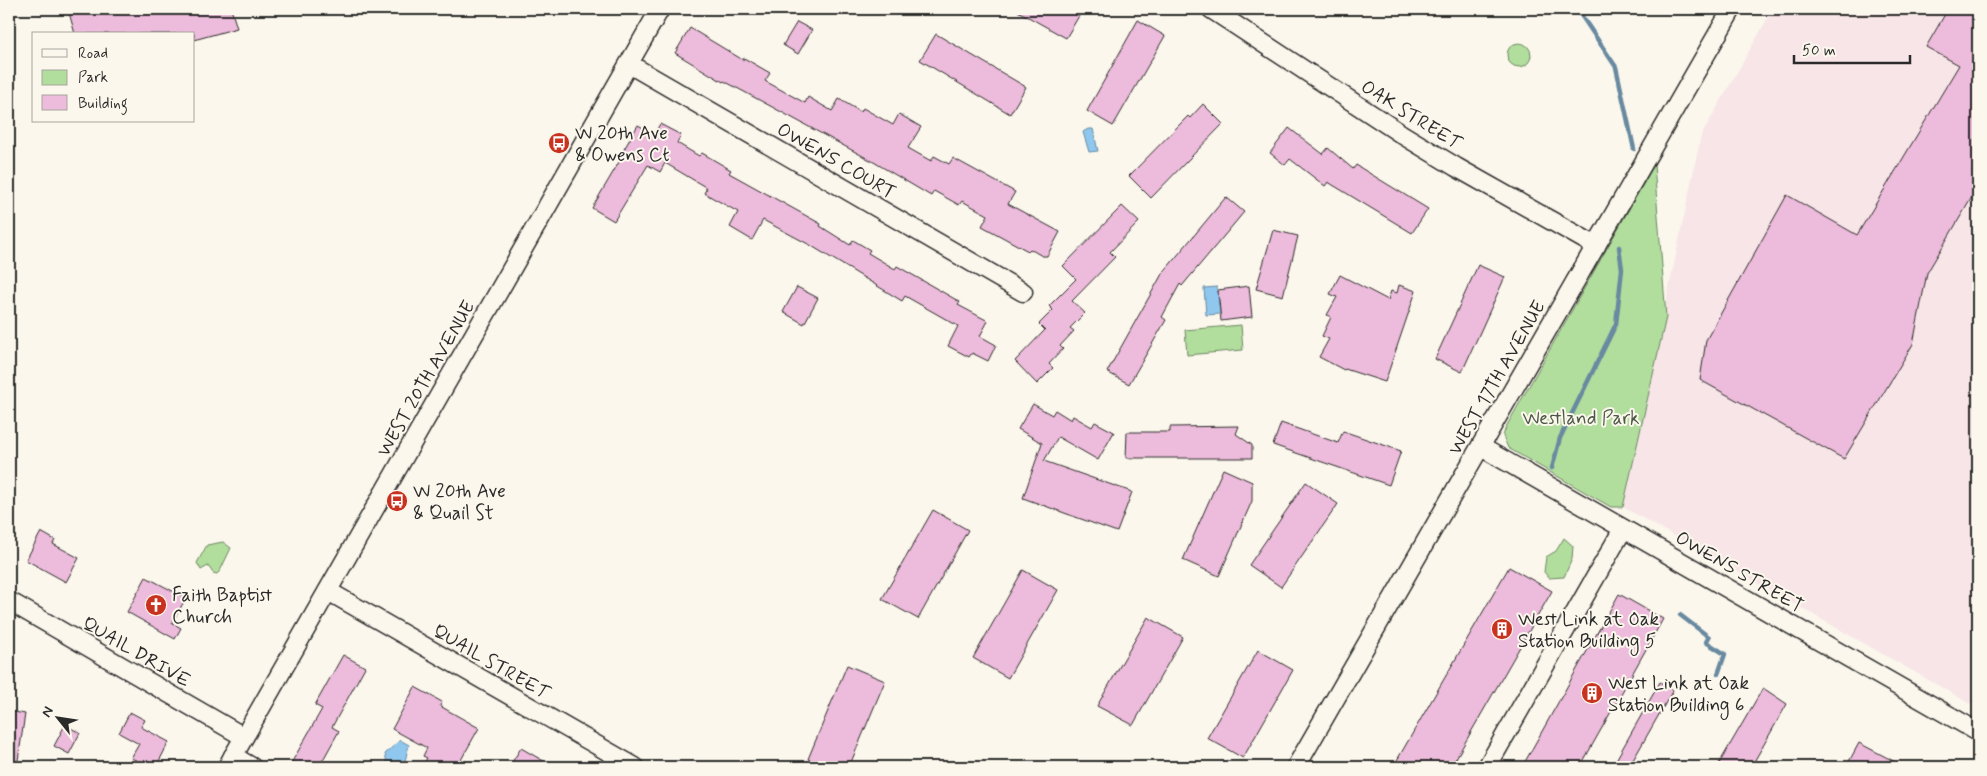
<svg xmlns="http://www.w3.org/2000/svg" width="1987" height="776" viewBox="0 0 1987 776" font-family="Mynerve,sans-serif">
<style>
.built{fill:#f7e5e7}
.green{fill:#b1de9c;stroke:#6e8464}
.water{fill:#8fc7ee;stroke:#6789a0}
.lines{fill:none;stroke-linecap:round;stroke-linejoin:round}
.stream{stroke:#6789a0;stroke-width:4.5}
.building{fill:#edbbdb;stroke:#2b2b2b}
.minor-casing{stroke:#2b2b2b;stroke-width:21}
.minor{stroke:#fbf7ec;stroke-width:18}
.labels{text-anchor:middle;stroke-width:4;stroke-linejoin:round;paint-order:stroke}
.street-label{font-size:19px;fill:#2b2b2b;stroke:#fbf7ec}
.poi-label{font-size:19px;fill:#2b2b2b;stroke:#fbf7ec;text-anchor:start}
.park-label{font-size:19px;fill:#4c5847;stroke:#fbf7ec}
</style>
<rect width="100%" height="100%" fill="#fbf7ec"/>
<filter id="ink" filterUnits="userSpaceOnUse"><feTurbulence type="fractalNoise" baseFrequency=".02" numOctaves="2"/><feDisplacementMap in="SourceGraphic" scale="10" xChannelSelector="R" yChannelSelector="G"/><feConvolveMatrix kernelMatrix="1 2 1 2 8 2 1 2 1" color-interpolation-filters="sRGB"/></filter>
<g filter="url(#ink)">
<!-- built -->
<path class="built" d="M1773,9h205v699l-355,-201 78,-371z"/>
<!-- green -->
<g class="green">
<circle cx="1519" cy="55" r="12"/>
<path d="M1654,165l12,152 -43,190h-12l-103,-59 -5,-12 3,-9z"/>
<path d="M1241,325l2,25 -56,5 -2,-25z"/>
<path d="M1564,538l9,8 -1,13 -8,18 -15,1 -5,-6 2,-15 10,-6z"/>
<path d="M223,542l8,6 -11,23 -3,3 -4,-1 -5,-7 -7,4 -4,-7 10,-18z"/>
</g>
<!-- water -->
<g class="water">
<path d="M1088,129h5l5,22 -9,1 -6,-20z"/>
<path d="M1217,287l3,27 -14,1 -2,-27z"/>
<path d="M400,740l9,5 -5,20 -16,2 -3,-13z"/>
</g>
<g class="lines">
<!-- stream -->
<g class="stream">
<path d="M1577,9l39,58 18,82"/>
<path d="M1552,468l8,-30 56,-114 6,-55 -3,-22"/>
<path d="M1680,615l29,22 -3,5 19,12 -7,20"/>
</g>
</g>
<!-- building -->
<g class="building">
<path d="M68,9h163l6,19 -43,12v-6h-119z"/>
<path d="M1014,9h69l-17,29z"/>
<path d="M1948,9h30v178l-51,86 -14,71 -69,115 -144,-79 6,-40 81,-145 70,40 102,-170 -33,-18z"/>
<path d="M1138,20l27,16 -52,90 -26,-15z"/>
<path d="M797,22l15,8 -14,24 -15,-9z"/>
<path d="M690,28l53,32 1,-2 26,15 -5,8 40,22 3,-6 24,14 7,-12 22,13 2,-4 30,17 6,-11 22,13 -13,21 23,13 3,-5 15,8 4,-6 62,34 -7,12 52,28 -13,24h-5l-12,-7 -2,2 -46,-25 6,-11 -26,-14 -3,4 -25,-14 -3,5 -59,-35 -148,-80 -1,1 -48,-29z"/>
<path d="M936,34l90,53 -16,27 -90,-54z"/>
<path d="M1203,104l20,20 -72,74 -22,-22 59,-60 2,2z"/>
<path d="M660,124l21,11 -4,8 22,13 3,-3 29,17 -2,3 92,51 -1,2 30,19 3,-5 17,10 -2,3 27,16 2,-3 63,36 -2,3 30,16 -8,15 16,9 -8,16 -16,-8 -3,4 -21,-11 10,-20 -53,-30 -3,5 -92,-56 -47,-25 -11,20 -22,-13 8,-15 -34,-19 3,-5 -42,-25 -5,9 -12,-7 -34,56 -22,-13 33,-56 -2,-1 15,-26 16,9z"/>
<path d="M1289,128l34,26 5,-6 25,21 3,-4 72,44 -16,24 -84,-51 -3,4 -35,-27 -5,6 -15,-12z"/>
<path d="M1226,197l18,15 -62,74 -2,-2 -18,33 4,3 -37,64 -22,-12 55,-98z"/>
<path d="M1122,206l17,16 -29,30 5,5 -43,44 13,12 -15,15 4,3 -14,15 3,3 -14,15 4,4 -16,16 -22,-23 30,-31 -6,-6 14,-14 -4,-4 27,-27 -13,-13z"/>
<path d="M1273,230l25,6 -15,60 -27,-7z"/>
<path d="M1478,265l27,12 -43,95 -27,-13z"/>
<path d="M1340,275l48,25 3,-9 6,2 2,-8 17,6 -31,91 -40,-13 -1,1 -25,-13 10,-18 -7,-3 9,-19 -4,-2 10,-18 -7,-3z"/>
<path d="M1249,286l3,31 -31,4 -3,-31z"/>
<path d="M797,287l21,11 -14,26 -21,-12z"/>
<path d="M1033,404l19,11 3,-5 16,10 2,-4 19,11 3,-5 19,10 -16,28 -40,-23 -14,24 88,31 -15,40 -94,-34 19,-55 -24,-14z"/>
<path d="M1281,423l57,20 5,-12 58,20 -12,34 -116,-40z"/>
<path d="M1239,426l-3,8 16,11v13h-126l1,-26h43v-5z"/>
<path d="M1223,469l29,13v19l-33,75 -36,-16z"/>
<path d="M1306,482l32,22 -57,83 -32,-22z"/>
<path d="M933,510l35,20 -50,89 -36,-20z"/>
<path d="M41,532l14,8 -2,4 26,14 -13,24 -40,-22z"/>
<path d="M1509,567l43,24 -101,176h-58z"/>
<path d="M1023,570l35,20 -50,88 -35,-20z"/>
<path d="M146,577l40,21 -14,25 9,5 -6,11 -48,-27z"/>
<path d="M1619,594l44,25 -83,148h-58z"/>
<path d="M1148,617l35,20 -50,88 -36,-19z"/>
<path d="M1258,650l35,20 -50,88 -36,-20z"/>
<path d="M343,655l22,12 -33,60 7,4 -20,36h-30l33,-58 -7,-4z"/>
<path d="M847,665l38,16 -36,86h-22l-19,-8z"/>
<path d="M1660,682l13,8 -37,65 -7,12h-17z"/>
<path d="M415,687l27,15 -2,4 39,22 -22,39h-35l5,-9 -4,-2 4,-8 -35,-19z"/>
<path d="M1763,688l24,16 -36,63h-34z"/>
<path d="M9,711l16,3 -8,53h-8z"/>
<path d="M130,712l15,8 -4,7 28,15 -13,25h-22l4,-6 -7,-3 8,-14 -20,-11z"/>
<path d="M65,725l15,8 -11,21 -15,-8z"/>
<path d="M1859,743l46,24h-59z"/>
<path d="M521,748l33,19h-45z"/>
</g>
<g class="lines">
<!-- minor casing -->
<g class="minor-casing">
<g id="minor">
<path d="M1211,9l192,126 53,32 140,79"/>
<path d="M629,64l394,228"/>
<path d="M1481,447l497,285"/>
<path d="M328,591l307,176"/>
<path d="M9,601l235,136"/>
<path d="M233,756l19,11"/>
<path d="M227,767l433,-758"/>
<path d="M1296,767l436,-758"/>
<path d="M1487,767l136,-238"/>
</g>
</g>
<!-- minor -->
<use href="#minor" class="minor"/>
</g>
</g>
<!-- icons -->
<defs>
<g id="bus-disc" transform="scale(1.125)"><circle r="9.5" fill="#c8321e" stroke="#fbf7ec"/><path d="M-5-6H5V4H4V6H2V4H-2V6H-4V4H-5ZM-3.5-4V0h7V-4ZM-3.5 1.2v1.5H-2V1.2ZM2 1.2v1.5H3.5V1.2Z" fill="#fff"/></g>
<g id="church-disc" transform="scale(1.125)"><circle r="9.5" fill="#c8321e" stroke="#fbf7ec"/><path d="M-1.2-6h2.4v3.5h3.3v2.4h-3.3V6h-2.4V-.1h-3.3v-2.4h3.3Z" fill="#fff"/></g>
<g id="building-disc" transform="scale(1.125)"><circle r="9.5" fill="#c8321e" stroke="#fbf7ec"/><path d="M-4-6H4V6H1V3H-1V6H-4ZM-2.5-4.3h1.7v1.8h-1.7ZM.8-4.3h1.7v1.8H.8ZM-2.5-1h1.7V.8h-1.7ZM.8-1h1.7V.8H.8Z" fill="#fff"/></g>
</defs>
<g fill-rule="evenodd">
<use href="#bus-disc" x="559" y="143"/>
<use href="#bus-disc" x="397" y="501"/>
<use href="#church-disc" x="156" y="605"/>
<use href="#building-disc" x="1502" y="629"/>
<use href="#building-disc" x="1592" y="693"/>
</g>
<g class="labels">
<!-- street labels -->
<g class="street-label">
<text transform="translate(1412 114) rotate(32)" y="7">OAK STREET</text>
<text transform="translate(837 160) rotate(30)" y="7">OWENS COURT</text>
<text transform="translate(1496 377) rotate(-60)" y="7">WEST 17TH AVENUE</text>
<text transform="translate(425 378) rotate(-60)" y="7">WEST 20TH AVENUE</text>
<text transform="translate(1740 571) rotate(30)" y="7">OWENS STREET</text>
<text transform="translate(137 651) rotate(30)" y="7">QUAIL DRIVE</text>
<text transform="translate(492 661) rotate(30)" y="7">QUAIL STREET</text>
</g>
<!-- poi labels -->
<g class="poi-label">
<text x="575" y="139">W 20th Ave<tspan x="575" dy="22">&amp; Owens Ct</tspan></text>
<text x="413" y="497">W 20th Ave<tspan x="413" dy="22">&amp; Quail St</tspan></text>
<text x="172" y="601">Faith Baptist<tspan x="172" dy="22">Church</tspan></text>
<text x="1518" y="625">West Link at Oak<tspan x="1518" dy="22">Station Building 5</tspan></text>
<text x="1608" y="689">West Link at Oak<tspan x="1608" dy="22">Station Building 6</tspan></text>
</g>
<!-- park labels -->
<g class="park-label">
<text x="1581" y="424">Westland Park</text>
</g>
</g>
<!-- margin -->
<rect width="1987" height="776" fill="none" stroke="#fbf7ec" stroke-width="30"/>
<rect x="15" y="15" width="1957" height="746" fill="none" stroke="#2b2b2b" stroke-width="2" filter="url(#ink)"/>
<!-- legend -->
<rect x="32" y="32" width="162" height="90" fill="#fbf7ec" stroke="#a8a59f"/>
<rect x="42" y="49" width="25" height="8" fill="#fbf7ec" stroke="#a8a59f"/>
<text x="78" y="58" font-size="15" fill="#2b2b2b">Road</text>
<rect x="42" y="70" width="25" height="15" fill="#b1de9c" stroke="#a8a59f"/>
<text x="78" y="82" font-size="15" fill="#2b2b2b">Park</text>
<rect x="42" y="95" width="25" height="15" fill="#edbbdb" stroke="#a8a59f"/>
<text x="78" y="108" font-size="15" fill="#2b2b2b">Building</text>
<!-- north arrow -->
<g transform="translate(58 718) rotate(300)" stroke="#fbf7ec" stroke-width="4" paint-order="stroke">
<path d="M0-4L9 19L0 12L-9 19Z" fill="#2b2b2b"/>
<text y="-8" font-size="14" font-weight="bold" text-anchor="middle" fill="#2b2b2b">N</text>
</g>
<!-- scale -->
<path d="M1794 55v8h116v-8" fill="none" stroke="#2b2b2b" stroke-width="2.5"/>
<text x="1802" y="55" font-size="15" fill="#2b2b2b" stroke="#fbf7ec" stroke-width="4" paint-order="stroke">50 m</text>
</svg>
